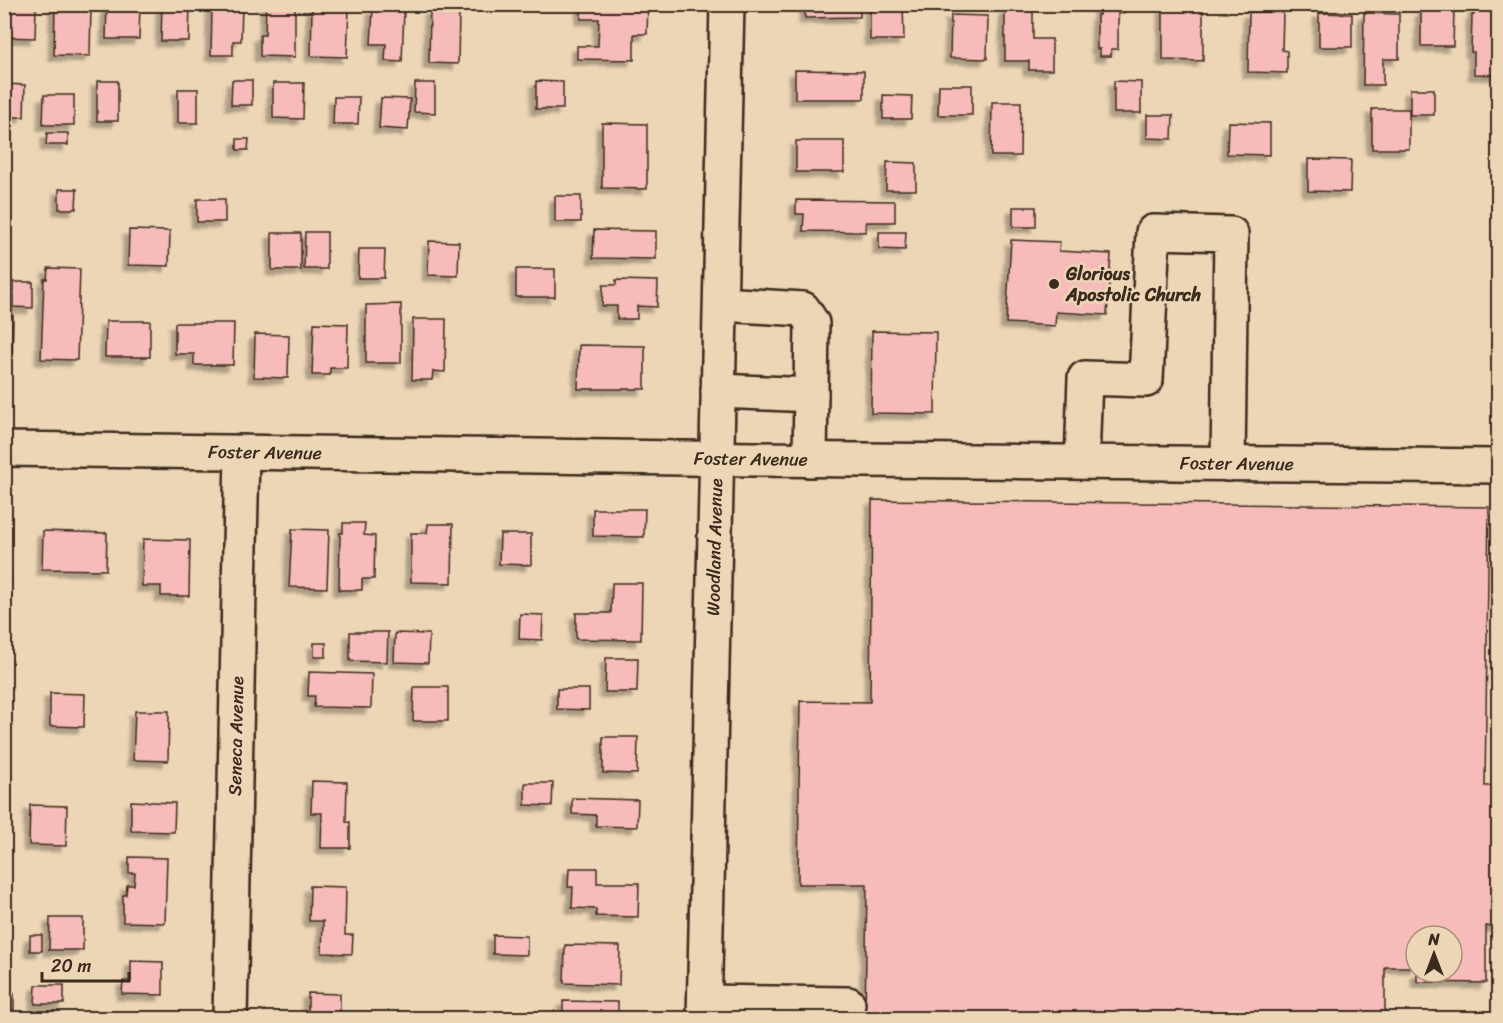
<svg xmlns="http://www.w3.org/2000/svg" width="1503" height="1023" viewBox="0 0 1503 1023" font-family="Sriracha,sans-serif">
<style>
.building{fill:#f7bbb9;stroke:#3b2a1e;stroke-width:1.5;filter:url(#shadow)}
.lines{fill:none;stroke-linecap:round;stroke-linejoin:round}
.minor-casing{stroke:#3b2a1e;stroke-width:38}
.minor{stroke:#ecd6b5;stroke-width:33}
.poi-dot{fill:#3b2a1e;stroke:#ecd6b5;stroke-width:2}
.labels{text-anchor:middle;stroke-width:5;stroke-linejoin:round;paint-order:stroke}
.poi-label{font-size:18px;font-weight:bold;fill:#3b2a1e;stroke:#ecd6b5;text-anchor:start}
.street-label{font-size:18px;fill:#3b2a1e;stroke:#ecd6b5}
</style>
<defs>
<filter id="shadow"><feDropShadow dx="-5.5" dy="5.5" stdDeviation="1.5" flood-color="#0004"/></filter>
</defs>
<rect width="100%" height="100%" fill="#ecd6b5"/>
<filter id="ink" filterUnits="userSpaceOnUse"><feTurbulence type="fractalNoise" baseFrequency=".0167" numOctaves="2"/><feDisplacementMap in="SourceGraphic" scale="12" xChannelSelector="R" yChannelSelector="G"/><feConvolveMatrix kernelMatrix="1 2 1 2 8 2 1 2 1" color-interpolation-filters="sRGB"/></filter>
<g filter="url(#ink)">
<!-- building -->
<g class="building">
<path d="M4,4h29l3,2 -1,32 -31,-1z"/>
<path d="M55,4h36l-1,52 -36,-1z"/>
<path d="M107,4h33l-1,35h-33z"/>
<path d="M162,4h28l-1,37h-28z"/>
<path d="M214,4h28l-1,37h-8v14h-22l1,-48h2z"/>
<path d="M266,4h29v53l-35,-1v-21h5z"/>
<path d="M328,4h19v4h2l-2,49 -36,-1 1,-49h16z"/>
<path d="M581,4h67l-1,30h-13v26l-57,-1v-13h21l1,-27h-18z"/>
<path d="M805,4h55v13l-55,1z"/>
<path d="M870,4h33l1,36h-34z"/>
<path d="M1099,4h25v9h-6v36h-7v7h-11v-7h-3v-34h2z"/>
<path d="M1166,4h33v6h4v51l-40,-1v-51h3z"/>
<path d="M1424,4h28v6h2l-1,36h-32v-35h3z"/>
<path d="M1475,6h23v69l-24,-1v-22h-3l1,-37h2z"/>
<path d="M373,9l31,1 -2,52 -17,-1 1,-17h-15z"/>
<path d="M1005,9h28v30h19v31h-23v-9h-24z"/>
<path d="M430,10l29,1 -1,53 -29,-1z"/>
<path d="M1249,12h34l-1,38 5,1v22l-39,-1z"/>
<path d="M1319,13l33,1v33h-33z"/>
<path d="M1364,13l35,1v45h-16v26h-20z"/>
<path d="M951,15l37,1 -1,43 -37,-1z"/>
<path d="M795,70l69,1v28h-69z"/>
<path d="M232,80h20v25h-21z"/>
<rect x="97" y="81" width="21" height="40"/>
<path d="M536,81l27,1v27h-27z"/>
<path d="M1114,81l27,1v31h-27z"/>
<path d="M273,83h31l-1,36 -30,-1z"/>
<path d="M415,83h20v30l-21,-1z"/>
<path d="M4,84l21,1 -1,32h-20z"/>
<path d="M939,85h33v30h-34z"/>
<rect x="178" y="89" width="20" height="34"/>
<rect x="1410" y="89" width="24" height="26"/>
<path d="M44,95h30v30h-31z"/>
<path d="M883,95l29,1 -1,23h-28z"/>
<path d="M334,97h25l-1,27h-25z"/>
<path d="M381,98l29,1 -2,31 -29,-2z"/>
<path d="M992,102h29l-1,54h-29z"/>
<rect x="1372" y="109" width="37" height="40"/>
<path d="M1147,115h26l-1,24 -25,-1z"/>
<path d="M1228,122l42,1v32l-43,-1z"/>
<path d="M602,123l45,1v65l-45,-1z"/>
<path d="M47,133h21v12h-22z"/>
<path d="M237,139h12l-1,11h-11z"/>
<rect x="796" y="141" width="48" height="31"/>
<path d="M1308,159l43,1 -1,32 -42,-1z"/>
<path d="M887,162l29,1v27h-30z"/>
<path d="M59,189h18l-1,20h-17z"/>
<rect x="555" y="196" width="26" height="26"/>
<rect x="197" y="199" width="28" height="23"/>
<path d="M796,200l99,1v21h-29v10l-63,-1 1,-17h-8z"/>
<rect x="1013" y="207" width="23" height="20"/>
<path d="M129,230l41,1 -1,35 -41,-1z"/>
<path d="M594,230l62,1v28l-63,-1z"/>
<path d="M305,232h22v37h-23z"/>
<path d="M879,232h27l-1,18 -26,-1z"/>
<rect x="272" y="233" width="29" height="37"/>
<path d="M1011,240l49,2 -1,9 52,3 -4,61 -51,-3 -1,14 -49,-3z"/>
<path d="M429,241l30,1 -1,34 -30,-1z"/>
<path d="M359,249h26l-1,29h-26z"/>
<path d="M48,268l32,1 -3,91 -36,-1 3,-80h3z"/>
<rect x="516" y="269" width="39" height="28"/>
<path d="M616,280l42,1 -1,26 -20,-1v13h-20v-13h-15l1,-21h13z"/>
<path d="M13,282h20v26l-20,-1z"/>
<path d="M401,304v59h-35v-58z"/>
<path d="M4,316h9l-1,43h-8z"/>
<path d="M413,319h33l-1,53 -12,-1 -1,9h-20z"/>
<path d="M106,321h44v36h-45z"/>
<path d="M175,323h59l-1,42h-39v-11h-19z"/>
<path d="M314,323l34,1 -1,44h-17v7h-18z"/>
<path d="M872,331l64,1 -1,82 -64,-1z"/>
<path d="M255,334l34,1 -1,43 -34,-1z"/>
<path d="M579,345l66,1v43h-67z"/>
<path d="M872,500l617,7 -4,279h13v141l-12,-1v57l-69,-1v-10h35v-36h-36v31h-31v51h-520l2,-134h-69l2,-183 70,1z"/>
<path d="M593,509h52l-1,28 -51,-1z"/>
<path d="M343,523h22l-1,12 11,1 -1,43h-12v11h-23l1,-57h3z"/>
<path d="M428,524h25l-1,59 -41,-1v-49h16z"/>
<path d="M292,529l37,1 -2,58 -38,-1z"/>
<path d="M43,531l64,2 -1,37 -64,-1z"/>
<path d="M500,534h31v31l-32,-1z"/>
<path d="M143,539l47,1 -1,56h-28v-10h-19z"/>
<path d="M4,575h6l-1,27h-5z"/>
<path d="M612,583h30l-1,57 -65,-1v-26h35z"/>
<path d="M520,614l23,1 -1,25 -23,-1z"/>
<path d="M350,632h38l-1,30 -37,-1z"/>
<path d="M395,633l34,1 -1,29 -34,-1z"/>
<rect x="314" y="643" width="12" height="14"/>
<path d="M606,658h32l-1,34h-32z"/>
<path d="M309,672l63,2 -1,34 -57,-1 1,-11h-7z"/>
<path d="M414,687h34v34h-35z"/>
<path d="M557,689h32v21l-32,-1z"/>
<path d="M50,693l35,1 -1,33 -34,-1z"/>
<path d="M135,711h34l-1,50 -35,-1z"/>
<path d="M603,737h35l-1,37 -34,-1z"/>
<path d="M312,781l35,1 -1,40h4v26h-29l1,-35h-11z"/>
<path d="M525,783h28l-1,23 -27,-1z"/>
<path d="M572,798l66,2 -1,27 -41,-1v-11l-24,-1z"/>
<path d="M131,801l44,2 -1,29 -43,-1z"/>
<path d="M30,805l37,1 -1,40 -37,-1z"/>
<path d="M129,857l38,1 -2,65 -42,-1v-27h3l1,-10h7l1,-12h-6z"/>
<path d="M569,868h28v15h42l-1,34 -42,-1v-7l-24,-1 1,-21h-5z"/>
<path d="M310,886l36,1 -1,48h8l-1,19 -30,-1 1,-32h-14z"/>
<path d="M50,918h33v32h-34z"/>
<rect x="30" y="935" width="12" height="16"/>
<path d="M493,935l34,1v19l-34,-1z"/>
<path d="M565,945l55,1 -1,39 -55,-2z"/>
<path d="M131,961l32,1v33l-41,-1 1,-13h8z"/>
<path d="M36,985h28v19h-29z"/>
<path d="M4,992l10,1v17h-10z"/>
<path d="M308,993l32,1v24h-32z"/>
<path d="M563,1001l55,1v16h-55z"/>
<path d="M97,1013l66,1 -1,4h-65z"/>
</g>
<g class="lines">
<!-- minor casing -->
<g class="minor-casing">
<g id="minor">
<path d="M721,304l82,5 9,14 -2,137"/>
<path d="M718,391l93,4"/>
<path id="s1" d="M4,449l751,10 743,7"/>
<path d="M1082,462l3,-84 61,2 7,-148 78,2 -3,230"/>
<path d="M705,1002l143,2"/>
<path id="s2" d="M230,1018l12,-566"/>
<path id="s3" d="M704,1018l23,-1014"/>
</g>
</g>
<!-- minor -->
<use href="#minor" class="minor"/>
</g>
</g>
<!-- markers -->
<circle class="poi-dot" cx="1054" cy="284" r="6"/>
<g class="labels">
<!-- poi labels -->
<g class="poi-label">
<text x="1066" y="280">Glorious<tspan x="1066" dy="21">Apostolic Church</tspan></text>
</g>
<!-- street labels -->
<g class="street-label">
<text dy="6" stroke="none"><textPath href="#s1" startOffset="261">Foster Avenue</textPath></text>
<text dy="6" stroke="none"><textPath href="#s1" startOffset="747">Foster Avenue</textPath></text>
<text dy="6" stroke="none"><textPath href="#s1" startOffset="1233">Foster Avenue</textPath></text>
<text dy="6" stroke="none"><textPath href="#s3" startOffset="471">Woodland Avenue</textPath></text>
<text dy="6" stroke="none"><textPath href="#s2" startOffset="282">Seneca Avenue</textPath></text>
</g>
</g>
<!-- margin -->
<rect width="1503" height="1023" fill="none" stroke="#ecd6b5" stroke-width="24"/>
<rect x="12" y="12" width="1479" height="999" fill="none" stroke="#3b2a1e" stroke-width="2" filter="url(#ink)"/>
<!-- north arrow -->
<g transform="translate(1434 954)"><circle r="28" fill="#ecd6b5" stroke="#a59179" stroke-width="1.5"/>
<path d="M0-4.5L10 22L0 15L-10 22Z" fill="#3b2a1e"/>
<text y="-9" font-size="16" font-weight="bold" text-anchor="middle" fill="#3b2a1e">N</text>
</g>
<!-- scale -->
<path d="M42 972v9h87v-9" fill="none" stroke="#3b2a1e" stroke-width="3"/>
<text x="51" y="972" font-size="18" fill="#3b2a1e" stroke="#ecd6b5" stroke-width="4.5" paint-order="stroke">20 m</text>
</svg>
